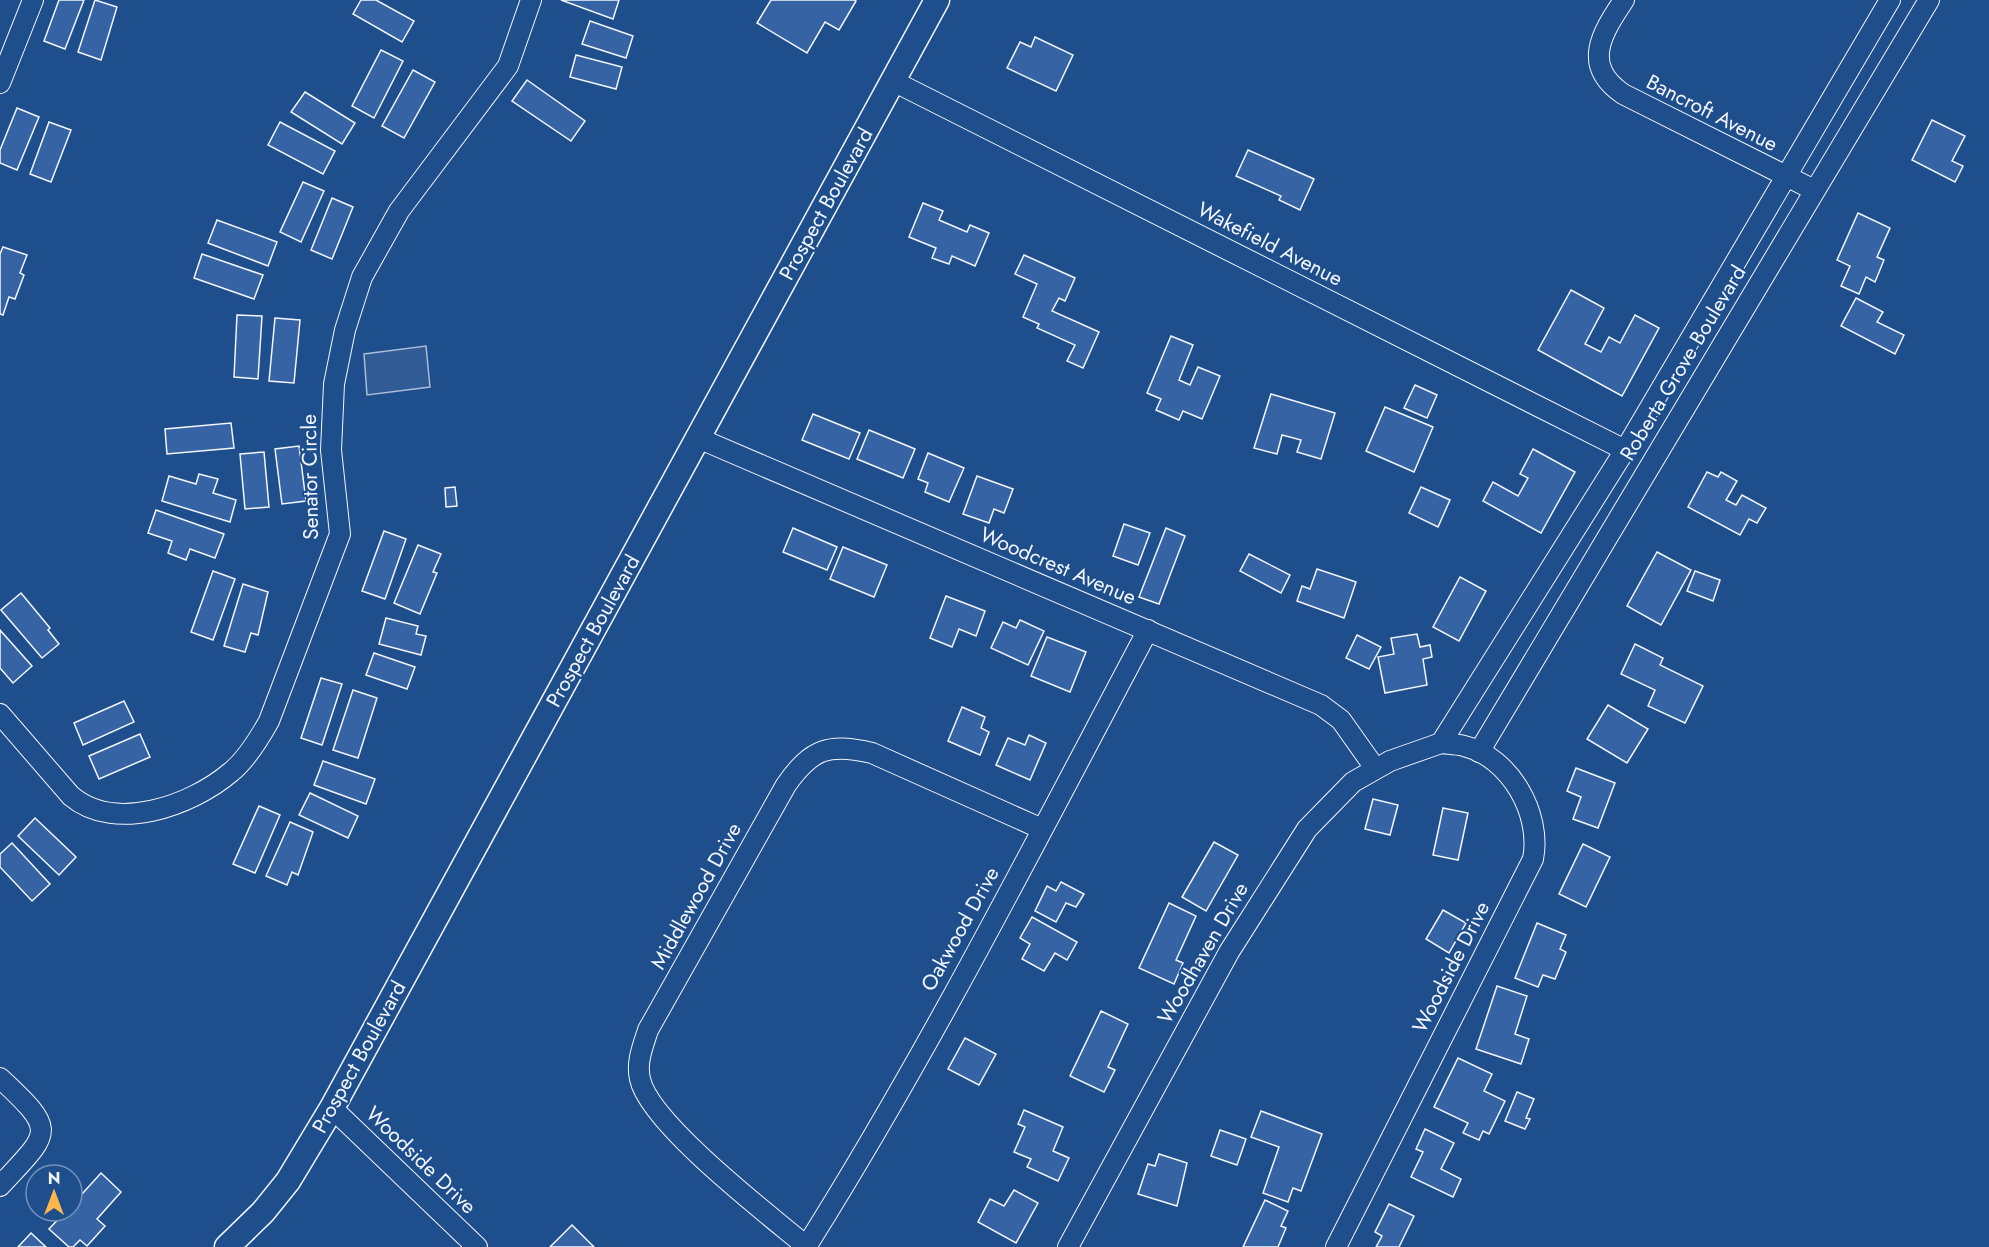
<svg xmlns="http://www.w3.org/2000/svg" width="1989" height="1247" viewBox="0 0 1989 1247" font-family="Jost,sans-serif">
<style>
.built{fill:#305b95;stroke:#a8bbd7;stroke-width:1.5}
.building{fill:#3563a3;stroke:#f2f6ff;stroke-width:1.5}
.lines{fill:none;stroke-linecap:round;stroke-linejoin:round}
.minor-casing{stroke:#f2f6ff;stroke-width:22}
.major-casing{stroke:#f2f6ff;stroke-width:27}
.minor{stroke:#1f4e8c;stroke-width:20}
.major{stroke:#1f4e8c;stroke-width:24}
.labels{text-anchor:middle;stroke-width:4.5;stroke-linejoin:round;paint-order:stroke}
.street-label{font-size:21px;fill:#f2f6ff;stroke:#1f4e8c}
</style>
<rect width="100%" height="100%" fill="#1f4e8c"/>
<!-- built -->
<path class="built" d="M426,346l4,41 -63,8 -3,-41z"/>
<!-- building -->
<g class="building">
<path d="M59,0h25l-19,49 -21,-8z"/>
<path d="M95,0l22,7 -16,53 -23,-8z"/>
<path d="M361,0h15l38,21 -12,21 -49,-28z"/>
<path d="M561,0h58l-6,19z"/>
<path d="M771,0h84l1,1 -17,29 -14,-8 -18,31 -50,-30z"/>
<path d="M590,21l43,15 -7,22 -44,-14z"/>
<path d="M1035,37l38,18 -17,36 -49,-23 13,-26 11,5z"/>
<path d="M381,50l22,11 -29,57 -22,-12z"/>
<path d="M576,55l46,12 -6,22 -46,-12z"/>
<path d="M413,70l22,12 -31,56 -22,-12z"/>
<path d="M527,80l58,41 -14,20 -59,-40z"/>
<path d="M305,92l50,31 -13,21 -51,-32z"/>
<path d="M17,108l22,9 -22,53 -17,-7v-13z"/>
<path d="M1932,120l33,16 -13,25 11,5 -8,16 -43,-22z"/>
<path d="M49,122l22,8 -20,52 -21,-8z"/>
<path d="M280,122l55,29 -12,23 -55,-29z"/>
<path d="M1248,150l66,29 -14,31 -21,-10 2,-4 -45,-20z"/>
<path d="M303,182l21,9 -23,51 -21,-10z"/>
<path d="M332,198l21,9 -21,52 -21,-9z"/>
<path d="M923,203l20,8 -4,9 28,12 3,-7 19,8 -14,33 -23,-10 -3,8 -17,-6 4,-10 -27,-11z"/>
<path d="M1858,213l32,15 -13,29 7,3 -9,22 -9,-5 -7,17 -18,-8 9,-20 -13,-6z"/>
<path d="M217,220l60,22 -9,24 -60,-23z"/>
<path d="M3,247l24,8 -7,18 4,2 -9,24 -6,-2 -6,18 -3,-1v-60z"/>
<path d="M202,254l61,21 -9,24 -60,-21z"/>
<path d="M1024,255l51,23 -10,23 -6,-3 -7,13 47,21 -16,36 -16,-7 8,-16 -38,-17 2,-4 -16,-7 14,-33 -22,-10z"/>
<path d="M1571,290l33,18 -19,36 16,8 8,-15 11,6 15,-28 24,13 -37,68 -84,-46z"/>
<path d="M1856,298l27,14 -6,10 27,13 -9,19 -54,-28z"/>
<path d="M237,315l25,1 -4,63 -24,-2z"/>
<path d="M275,318l25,2 -6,63 -25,-2z"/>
<path d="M1171,336l22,9 -14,35 11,5 8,-18 22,9 -18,43 -19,-8 -4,9 -23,-10 5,-11 -14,-6z"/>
<path d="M1415,385l22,10 -10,23 -23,-10z"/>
<path d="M1271,394l64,19 -14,46 -24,-7 4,-12 -19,-5 -5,19 -23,-6z"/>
<path d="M1385,407l48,20 -19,45 -48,-21z"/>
<path d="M813,414l47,19 -11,26 -47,-19z"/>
<path d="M231,423l3,25 -67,6 -2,-25z"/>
<path d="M869,430l46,19 -12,29 -46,-19z"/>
<path d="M299,446l7,55 -24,3 -7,-55z"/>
<path d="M1533,449l42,23 -34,61 -58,-32 10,-19 25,14 10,-18 -8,-4z"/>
<path d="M264,452l5,55 -24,2 -5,-55z"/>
<path d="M928,453l36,15 -15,34 -24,-10 3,-9 -10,-4z"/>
<path d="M1707,472l11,5 3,-5 16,9 -11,19 10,5 6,-10 24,13 -9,15 -8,-4 -9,16 -52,-28z"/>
<path d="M199,474l19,5 -5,14 23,7 -6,22 -68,-21 7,-25 27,8z"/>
<path d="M977,476l36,13 -9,24 -10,-4 -5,14 -26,-9z"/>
<path d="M455,487l2,19 -11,1 -1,-19z"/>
<path d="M1421,487l29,13 -12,27 -29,-14z"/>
<path d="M156,510l68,24 -9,24 -25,-9 -4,11 -18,-7 4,-12 -24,-8z"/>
<path d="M1124,524l26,9 -12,32 -25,-9z"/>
<path d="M793,528l44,19 -10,23 -44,-18z"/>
<path d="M1166,528l19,8 -26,68 -20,-7z"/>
<path d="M384,531l22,8 -21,60 -23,-8z"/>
<path d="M418,545l23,9 -8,18 4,1 -17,41 -26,-11z"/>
<path d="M843,547l44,18 -13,32 -44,-18z"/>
<path d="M1657,552l34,18 -30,55 -34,-19z"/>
<path d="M1249,554l41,21 -9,18 -41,-22z"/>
<path d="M1317,569l39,13 -12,36 -47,-17 5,-15 8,3z"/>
<path d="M213,571l22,8 -22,61 -22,-8z"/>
<path d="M1695,571l25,9 -7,21 -26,-10z"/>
<path d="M1460,577l26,14 -27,50 -26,-14z"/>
<path d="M243,584l25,8 -10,43 -7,-2 -6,19 -21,-6z"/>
<path d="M21,593l29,35 -2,2 11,14 -17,14 -41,-48z"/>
<path d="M946,596l39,15 -9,25 -17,-7 -7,18 -22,-9z"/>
<path d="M386,618l32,8 -2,8 10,2 -5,19 -42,-11z"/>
<path d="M1020,620l24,11 -16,34 -37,-17 12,-26 13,6z"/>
<path d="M0,630l32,36 -19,17 -13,-15z"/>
<path d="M1417,634l3,13 10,-2 2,12 -9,2 4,26 -42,8 -7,-36 16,-3 -3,-16z"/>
<path d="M1357,635l24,12 -12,22 -23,-11z"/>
<path d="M1047,637l39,15 -16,40 -39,-16z"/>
<path d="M1635,644l28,14 -3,7 43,21 -18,37 -37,-17 7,-16 -34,-16z"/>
<path d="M374,653l41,14 -8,22 -41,-14z"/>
<path d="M321,678l21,6 -20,61 -21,-7z"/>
<path d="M353,690l24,8 -19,60 -25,-8z"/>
<path d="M124,701l10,21 -51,23 -9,-22z"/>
<path d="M1608,705l40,24 -21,34 -40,-24z"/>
<path d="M962,707l23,10 -4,11 8,4 -9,23 -32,-14z"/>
<path d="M140,734l10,23 -51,22 -10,-23z"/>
<path d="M1029,735l17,8 -16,37 -34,-15 12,-27 17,7z"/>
<path d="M323,761l52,18 -9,25 -52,-19z"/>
<path d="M1576,768l39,15 -17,45 -25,-9 8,-22 -14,-6z"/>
<path d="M310,793l48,23 -10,22 -49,-23z"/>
<path d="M1373,799l25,6 -8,30 -25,-6z"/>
<path d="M259,806l21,9 -25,58 -22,-9z"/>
<path d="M1443,808l25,5 -10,47 -25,-5z"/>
<path d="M35,818l41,39 -17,18 -41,-39z"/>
<path d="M290,822l23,10 -15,43 -6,-3 -5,13 -21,-9z"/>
<path d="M1214,842l24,13 -32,56 -24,-14z"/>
<path d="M12,843l38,41 -18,17 -32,-34v-13z"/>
<path d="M1583,844l27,13 -24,50 -27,-13z"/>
<path d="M1061,882l23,12 -8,13 -10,-4 -10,19 -21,-11 12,-25 9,5z"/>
<path d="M1169,903l27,13 -20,44 7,3 -9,21 -35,-16z"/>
<path d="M1443,910l23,13 -17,30 -23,-14z"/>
<path d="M1032,917l45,25 -10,18 -12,-7 -11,18 -22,-12 8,-15 -10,-6z"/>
<path d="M1537,923l29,12 -6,14 6,3 -11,27 -12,-4 -5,12 -23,-9z"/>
<path d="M1497,986l30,10 -12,38 14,5 -8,25 -45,-15z"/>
<path d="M1101,1011l27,13 -20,43 7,3 -11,22 -34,-16z"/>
<path d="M965,1038l31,16 -17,31 -31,-16z"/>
<path d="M1458,1058l34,16 -8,17 21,10 -16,33 -6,-3 -4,9 -16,-7 5,-10 -34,-16z"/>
<path d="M1517,1092l17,7 -8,19 4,1 -5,10 -20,-8z"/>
<path d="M1024,1110l39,17 -10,24 16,7 -11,23 -31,-14 4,-8 -17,-7 11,-25 -7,-3z"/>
<path d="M1261,1111l61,23 -21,57 -8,-3 -5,14 -25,-9 16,-46 -28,-10z"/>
<path d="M1425,1129l29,14 -13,26 20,10 -8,18 -42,-20 12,-25 -7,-3z"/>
<path d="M1220,1130l26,9 -9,26 -26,-9z"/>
<path d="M1159,1154l28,9 -10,43 -39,-12 10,-30 7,2z"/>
<path d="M101,1173l20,19 -24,27 8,7 -18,20 -7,-6 -7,7h-4l-20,-18 17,-18h6v-6z"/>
<path d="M1014,1190l24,13 -22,40 -38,-21 12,-23 14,7z"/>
<path d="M1265,1200l23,11 -7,15 5,2 -8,19h-35z"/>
<path d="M1389,1204l25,12 -15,31h-23l6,-11 -7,-4z"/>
<path d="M572,1225l22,22h-44z"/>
<path d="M31,1233l15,14h-28z"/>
</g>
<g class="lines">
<!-- minor casing -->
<g class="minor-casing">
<g id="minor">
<path d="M1624,0c-22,33 -43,65 -1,94l191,96"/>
<path d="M893,81l732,369"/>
<path d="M0,83l33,-83"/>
<path d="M698,438l623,267 20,15 34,48"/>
<path d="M0,714l71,82c44,37 120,10 160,-24 16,-13 28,-33 38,-51l71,-187 -9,-84 3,-66 11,-54 17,-53 37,-66 109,-145 23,-66"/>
<path d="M1441,743l184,-293 265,-450"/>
<path d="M1479,752l450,-752"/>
<path d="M0,1078c58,54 51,53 0,108"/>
<path d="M332,1108l145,139"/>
<path d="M806,1246c-37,-31 -157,-123 -166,-167 -4,-17 3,-33 8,-49l138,-245c26,-37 43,-42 86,-32l170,76"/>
<path d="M806,1247c125,-199 232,-410 342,-617"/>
<path d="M1068,1247l161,-295 78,-123 46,-47 37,-21 51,-18"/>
<path d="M1336,1247l197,-388c9,-45 -23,-102 -69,-113 -7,-2 -15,-2 -23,-3"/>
</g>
</g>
<!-- major casing -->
<g class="major-casing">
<path id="major" d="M227,1247l36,-35 25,-31 44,-73 605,-1108"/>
</g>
<!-- minor -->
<use href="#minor" class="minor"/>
<!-- major -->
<use href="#major" class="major"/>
</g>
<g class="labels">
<!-- street labels -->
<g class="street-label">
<text transform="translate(1712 113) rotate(27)" y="7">Bancroft Avenue</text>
<text transform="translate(826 204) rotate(-61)" y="7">Prospect Boulevard</text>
<text transform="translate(1270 244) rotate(27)" y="7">Wakefield Avenue</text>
<text transform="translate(1683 363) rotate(-59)" y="7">Roberta Grove Boulevard</text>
<text transform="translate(310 477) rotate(-91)" y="7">Senator Circle</text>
<text transform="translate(1058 566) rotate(23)" y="7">Woodcrest Avenue</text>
<text transform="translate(593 631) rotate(-61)" y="7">Prospect Boulevard</text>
<text transform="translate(696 896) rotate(-61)" y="7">Middlewood Drive</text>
<text transform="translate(960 929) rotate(-61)" y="7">Oakwood Drive</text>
<text transform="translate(1203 953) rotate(-60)" y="7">Woodhaven Drive</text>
<text transform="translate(1451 967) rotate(-63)" y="7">Woodside Drive</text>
<text transform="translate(359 1057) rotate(-61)" y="7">Prospect Boulevard</text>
<text transform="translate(421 1160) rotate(44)" y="7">Woodside Drive</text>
</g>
</g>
<!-- north arrow -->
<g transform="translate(54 1193)"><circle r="28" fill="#1f4e8c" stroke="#7391ba" stroke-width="1.5"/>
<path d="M0-4.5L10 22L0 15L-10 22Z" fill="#ffb74d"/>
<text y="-9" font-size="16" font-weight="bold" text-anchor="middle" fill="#f2f6ff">N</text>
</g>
</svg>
